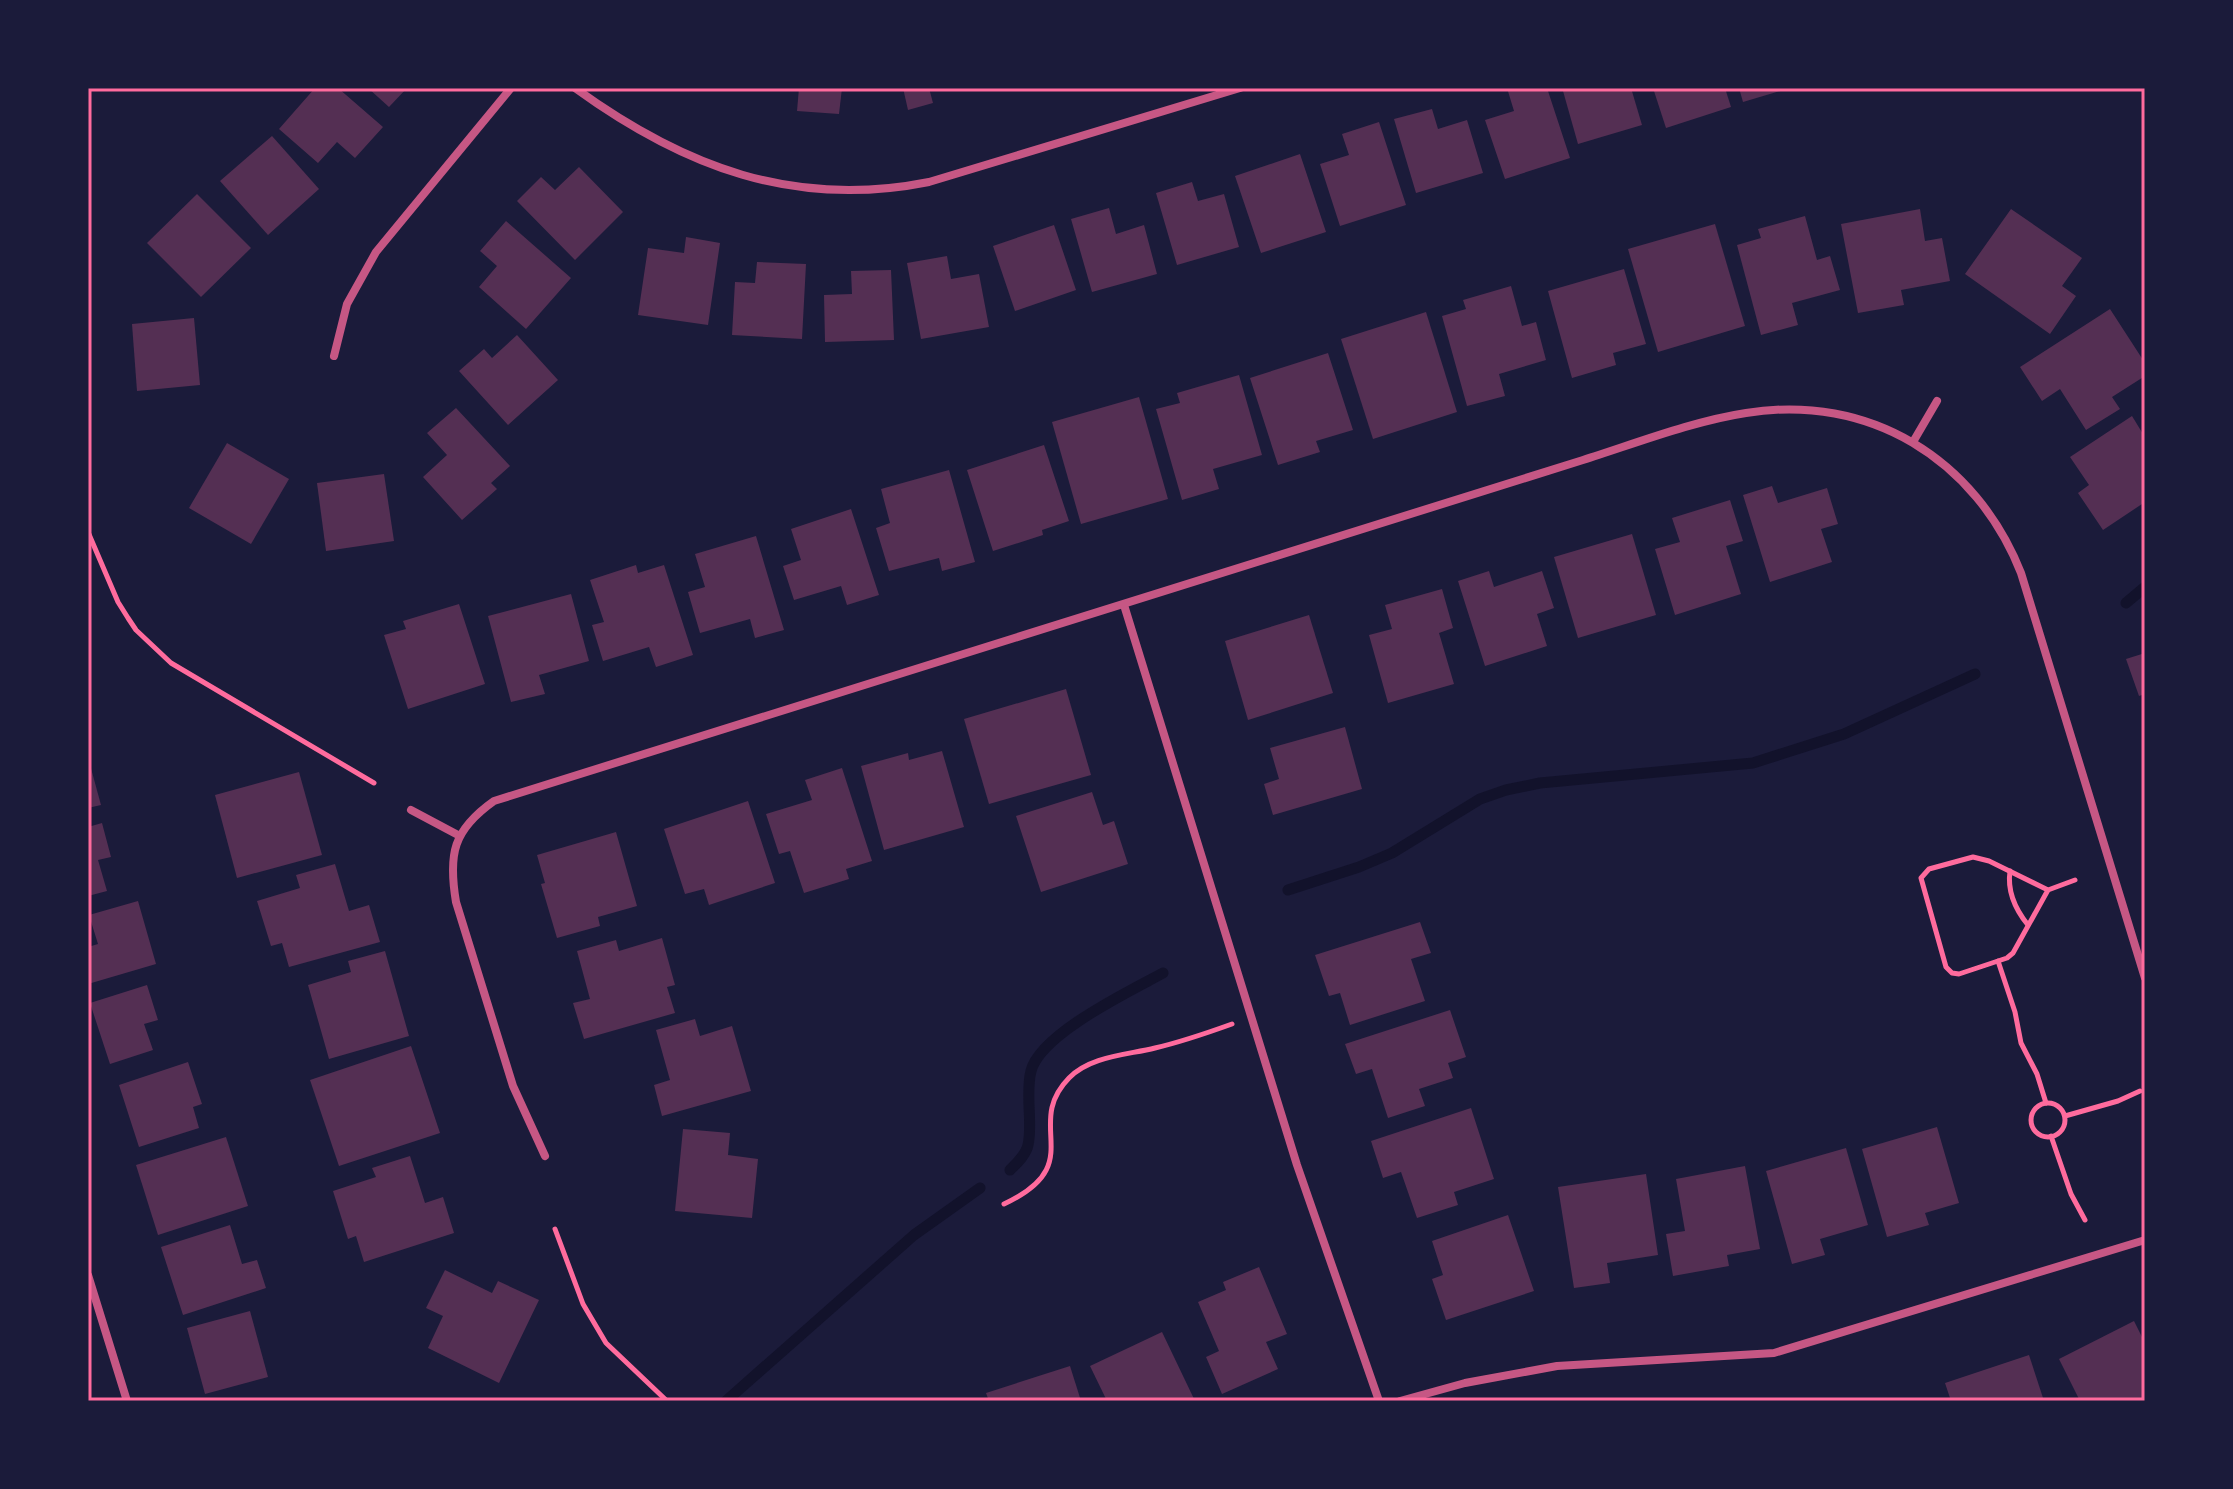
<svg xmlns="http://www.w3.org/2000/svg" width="2233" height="1489" viewBox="0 0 2233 1489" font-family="'Fira Sans Condensed',sans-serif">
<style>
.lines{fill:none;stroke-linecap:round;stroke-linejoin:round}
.stream{stroke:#12122b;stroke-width:11}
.building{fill:#542f53}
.path{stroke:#ff6b9d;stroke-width:5}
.minor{stroke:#c65784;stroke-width:8}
.neatline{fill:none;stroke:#ff6b9d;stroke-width:3}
</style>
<rect width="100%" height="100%" fill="#1b1b3a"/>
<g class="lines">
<!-- stream -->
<g class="stream">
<path d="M2126,603l19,-16"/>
<path d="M1288,890l71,-23 33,-14 88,-54 26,-9 34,-7 213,-20 91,-29 131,-60"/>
<path d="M1010,1170c6,-6 16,-15 18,-25 5,-21 -3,-51 3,-74 9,-37 99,-80 132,-98"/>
<path d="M726,1401l188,-166 66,-47"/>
</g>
</g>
<!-- building -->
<g class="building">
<path d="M315,88h23l45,39 -28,31 -18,-16 -19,21 -39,-34z"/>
<path d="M368,88h39l-18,19z"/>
<path d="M799,88h43l-3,26 -42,-3z"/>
<path d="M903,88h26l4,15 -25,7z"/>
<path d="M1507,88h40l23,70 -65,21 -20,-59 29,-9z"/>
<path d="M1575,88h56l11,37 -64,19 -15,-53z"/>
<path d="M1653,88h72l6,19 -65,21z"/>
<path d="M1739,88h48v1l-44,13z"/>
<path d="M1432,109l6,20 29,-9 16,53 -67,20 -22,-74z"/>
<path d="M1379,122l27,83 -66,21 -20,-62 29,-9 -7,-21z"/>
<path d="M272,136l47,53 -51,46 -48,-54z"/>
<path d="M1300,154l26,78 -65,21 -26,-77z"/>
<path d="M579,167l44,45 -48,48 -58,-59 24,-24 14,13z"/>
<path d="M1192,182l6,19 26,-7 15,53 -62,18 -21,-72z"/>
<path d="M197,194l54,54 -50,49 -54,-54z"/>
<path d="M1109,208l7,26 28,-9 13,49 -65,18 -21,-73z"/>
<path d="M1920,209l5,32 17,-3 8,43 -49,9 3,15 -46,8 -17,-89z"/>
<path d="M2011,209l71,49 -20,28 14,10 -26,38 -85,-60z"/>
<path d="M1805,216l12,44 13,-4 10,34 -48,13 6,22 -37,10 -24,-90 24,-7 -3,-9z"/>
<path d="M506,221l65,57 -45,51 -47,-42 18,-21 -17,-15z"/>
<path d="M1715,224l30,102 -87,26 -30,-103z"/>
<path d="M1054,225l22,65 -61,21 -22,-65z"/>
<path d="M686,237l34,6 -12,82 -70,-10 10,-67 36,5z"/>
<path d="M947,256l4,23 28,-5 10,53 -68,12 -14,-76z"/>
<path d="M757,262l49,2 -4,75 -70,-4 3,-53 20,1z"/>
<path d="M1624,269l22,75 -33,9 3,12 -44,13 -24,-87z"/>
<path d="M891,270l3,70 -69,2 -1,-47 28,-1 -1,-23z"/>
<path d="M1511,286l11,40 14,-4 10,38 -47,14 6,22 -38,10 -25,-90 24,-7 -3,-9z"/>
<path d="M2110,309l35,54v13l-33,21 8,12 -34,21 -26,-41 -18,12 -22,-34z"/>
<path d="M1426,312l31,100 -84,27 -32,-100z"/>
<path d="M194,318l6,67 -63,6 -5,-67z"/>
<path d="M517,335l41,45 -50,45 -49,-54 25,-22 8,9z"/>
<path d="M1328,353l25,77 -37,11 4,11 -42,13 -28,-87z"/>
<path d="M1239,375l23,80 -49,14 6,20 -37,11 -26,-91 24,-6 -3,-10z"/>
<path d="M1139,397l29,102 -87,25 -29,-102z"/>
<path d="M456,408l54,58 -19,17 6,6 -35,31 -39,-43 24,-22 -20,-22z"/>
<path d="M2132,416l11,18 2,-2v70l-42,28 -25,-37 11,-8 -19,-28z"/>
<path d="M227,443l62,36 -38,65 -62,-36z"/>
<path d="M1044,445l25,76 -27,9 1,5 -50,16 -26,-81z"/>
<path d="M949,470l26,92 -33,9 -3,-13 -50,13 -13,-43 14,-5 -9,-34z"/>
<path d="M384,474l10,67 -68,10 -9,-68z"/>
<path d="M1772,486l6,17 49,-15 11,36 -17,5 11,33 -62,20 -27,-87z"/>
<path d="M1730,500l13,41 -17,5 15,48 -66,21 -20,-66 25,-7 -8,-24z"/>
<path d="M851,509l28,86 -32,10 -6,-19 -47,14 -11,-34 18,-6 -10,-31z"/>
<path d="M1632,534l24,81 -78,23 -24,-81z"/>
<path d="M756,536l28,94 -29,8 -5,-19 -50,14 -12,-41 17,-5 -10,-33z"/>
<path d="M636,565l2,8 26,-8 29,90 -37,12 -7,-20 -46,14 -11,-36 12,-3 -14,-42z"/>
<path d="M1489,571l5,16 48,-16 12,37 -17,6 10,32 -62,20 -27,-85z"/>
<path d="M1442,589l11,39 -14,5 15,51 -66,19 -19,-68 23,-6 -7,-24z"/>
<path d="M571,594l18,67 -50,14 6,19 -34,8 -23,-86z"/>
<path d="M459,604l26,80 -77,25 -24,-74 22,-6 -3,-8z"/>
<path d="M1309,615l24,78 -85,27 -23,-79z"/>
<path d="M2145,653v41l-6,2 -13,-37z"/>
<path d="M1066,689l25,86 -102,29 -25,-85z"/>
<path d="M1345,727l17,62 -89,26 -9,-31 15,-5 -9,-31z"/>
<path d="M942,751l22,76 -80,23 -23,-84 47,-13 1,7z"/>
<path d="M89,761l12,44 -13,3v-46z"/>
<path d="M842,768l30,93 -26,8 3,10 -45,14 -14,-42 -11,3 -13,-40 46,-14 -7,-20z"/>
<path d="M299,772l23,83 -85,23 -22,-83z"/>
<path d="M1092,792l11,33 11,-4 14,43 -87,28 -25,-76z"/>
<path d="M748,801l27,82 -66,22 -5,-16 -19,5 -21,-65z"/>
<path d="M102,823l9,34 -13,3 9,31 -19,5v-69z"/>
<path d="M616,832l21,74 -39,11 2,9 -43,12 -16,-54 4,-1 -8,-28z"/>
<path d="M335,864l14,47 20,-6 11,37 -91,25 -7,-24 -11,3 -14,-45 43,-13 -4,-13z"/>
<path d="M138,901l18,63 -68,20v-37l10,-3 -9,-29z"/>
<path d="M1420,922l11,31 -20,6 14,42 -75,24 -10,-32 -11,3 -14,-41z"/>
<path d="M662,938l13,47 -8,2 8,26 -91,26 -11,-36 17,-4 -13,-48 39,-11 3,11z"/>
<path d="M385,951l24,85 -80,23 -21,-74 43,-13 -3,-11z"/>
<path d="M147,985l11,35 -14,4 9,26 -43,14 -20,-61z"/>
<path d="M1450,1010l16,47 -18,6 5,15 -34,11 6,17 -37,12 -16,-49 -16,5 -11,-30z"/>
<path d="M695,1019l5,17 32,-10 19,65 -89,25 -8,-31 16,-5 -14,-50z"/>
<path d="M411,1046l29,87 -101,33 -29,-86z"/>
<path d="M188,1062l14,42 -9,3 6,21 -60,19 -20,-62z"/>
<path d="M1471,1108l23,71 -40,13 4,13 -41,13 -16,-46 -18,6 -12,-37z"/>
<path d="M1937,1127l22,76 -34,10 4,12 -42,12 -25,-88z"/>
<path d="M683,1129l47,4 -2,22 30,4 -6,59 -77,-7z"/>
<path d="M226,1137l22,69 -90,29 -22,-70z"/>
<path d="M1846,1148l22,77 -48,14 5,16 -33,9 -26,-93z"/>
<path d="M410,1156l15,47 18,-6 11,36 -90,29 -8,-26 -8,3 -15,-48 43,-14 -4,-9z"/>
<path d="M1745,1166l15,83 -33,6 2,11 -56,10 -7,-42 19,-3 -9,-52z"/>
<path d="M1646,1174l12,81 -51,8 3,20 -36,5 -16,-101z"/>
<path d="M1508,1215l26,76 -88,29 -14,-41 11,-4 -11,-34z"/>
<path d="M230,1225l12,39 15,-4 9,28 -83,27 -22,-68z"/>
<path d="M1259,1267l28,67 -21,8 12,27 -56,25 -16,-37 13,-6 -21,-49 28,-12 -3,-8z"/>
<path d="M445,1270l47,23 6,-12 41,19 -40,83 -71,-35 15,-32 -17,-8z"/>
<path d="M250,1311l18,66 -63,17 -18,-66z"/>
<path d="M2134,1321l11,22v58h-65l-21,-42z"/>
<path d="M1162,1332l33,69h-88l-17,-35z"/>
<path d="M2029,1355l15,46h-93l-6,-18z"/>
<path d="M1070,1366l11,35h-92l-3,-8z"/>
</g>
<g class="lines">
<!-- path -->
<g class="path">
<path d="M88,532l30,70 10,16 8,12 35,33 203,120"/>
<path d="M2010,871c-3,21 5,38 18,54"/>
<path d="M2048,890l-59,-29 -16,-4 -44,12 -8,9 25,89 6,6 7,1 48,-16 6,-5 35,-63 27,-10"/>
<path d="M1998,961l17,51 6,31 16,31 9,29"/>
<circle cx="2048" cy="1120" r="17"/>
<path d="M2065,1116l53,-15 22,-10"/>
<path d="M2051,1136l20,58 14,26"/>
<path d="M1004,1204c86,-40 18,-78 65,-126 21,-22 58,-23 86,-30 26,-6 52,-15 77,-24"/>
<path d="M555,1229l28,75 23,39 61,58"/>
</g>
<!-- minor -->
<g class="minor">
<path d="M575,88c109,79 219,121 354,94l311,-94"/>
<path d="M334,356l13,-52 29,-52 135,-164"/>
<path d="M1913,442l24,-41"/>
<path d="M1124,605l173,560 82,236"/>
<path d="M411,810l47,25"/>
<path d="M545,1156l-32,-70 -57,-184c-8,-48 -3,-72 38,-101l1089,-341c51,-16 110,-39 163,-47 123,-20 230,46 275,160l124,405"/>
<path d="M88,1275l39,126"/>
<path d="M1400,1401l65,-18 92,-17 217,-13 371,-113"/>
</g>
</g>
<!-- border -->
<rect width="2233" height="1489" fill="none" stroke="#1b1b3a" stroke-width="180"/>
<rect x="90" y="90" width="2053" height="1309" class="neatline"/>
</svg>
